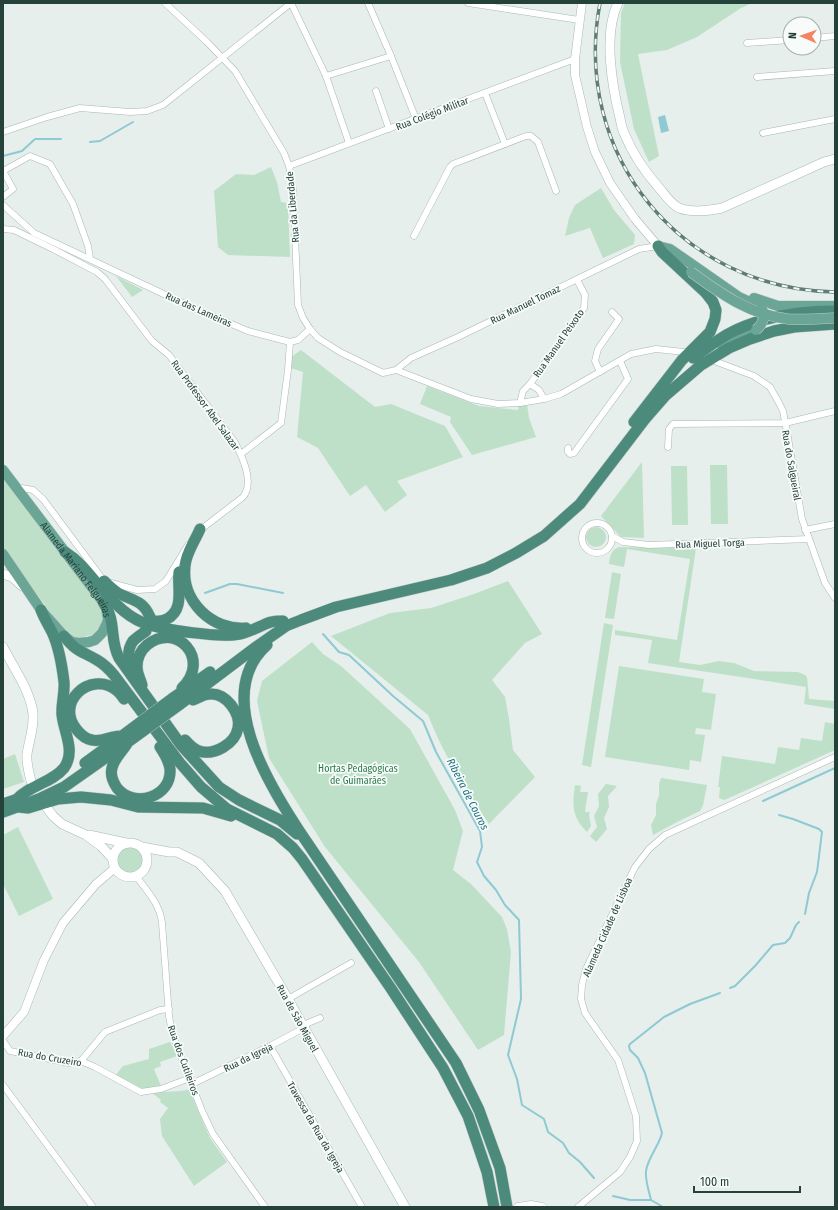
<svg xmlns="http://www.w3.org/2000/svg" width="838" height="1210" viewBox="0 0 838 1210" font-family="'Fira Sans Condensed',sans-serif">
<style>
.green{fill:#bfe0c8}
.water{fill:#8ec9d4}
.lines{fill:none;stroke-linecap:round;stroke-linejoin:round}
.stream{stroke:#8ec9d4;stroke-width:2}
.minor-casing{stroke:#a8b8b2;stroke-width:7}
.tertiary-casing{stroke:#a8b8b2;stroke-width:9}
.secondary-casing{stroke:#a4bbb3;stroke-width:10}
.primary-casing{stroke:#c2cac8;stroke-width:11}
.trunk-casing{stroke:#c2cac8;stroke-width:12}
.minor{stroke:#fff;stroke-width:6}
.tertiary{stroke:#fff;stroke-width:8}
.secondary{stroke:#fff;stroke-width:9}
.primary{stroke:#6aa596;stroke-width:10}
.trunk{stroke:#4c8a7c;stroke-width:11}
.rail-casing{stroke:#5f7d75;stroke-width:3.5}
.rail{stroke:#f7fbf9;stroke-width:2;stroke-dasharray:6;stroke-linecap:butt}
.primary-bridge-casing{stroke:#c2cac8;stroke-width:11;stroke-linecap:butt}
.trunk-bridge-casing{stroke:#c2cac8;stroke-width:12;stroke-linecap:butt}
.primary-bridge{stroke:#6aa596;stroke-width:10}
.trunk-bridge{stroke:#4c8a7c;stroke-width:11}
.labels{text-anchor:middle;stroke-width:3.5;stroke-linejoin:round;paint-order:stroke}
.street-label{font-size:10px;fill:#24423a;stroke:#f7fbf9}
.park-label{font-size:10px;fill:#2d7a4b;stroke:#f7fbf9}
.water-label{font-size:11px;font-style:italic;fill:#1c6f80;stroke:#f7fbf9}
</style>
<rect width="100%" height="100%" fill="#e6efeb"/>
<!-- green -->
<g class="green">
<path d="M625,3h127l-11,5 -44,29 -30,13 -29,4 21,102 -10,6 -15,-33 -14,-67 1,-49z"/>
<path d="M271,167l6,15 4,20 7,1 2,54 -62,-2 -10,-8 -4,-56 22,-17 18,1z"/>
<path d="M601,188l13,22 21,25 -1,9 -31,14 -13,-30 -25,8 4,-18 6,-13z"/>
<path d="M116,276l27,14 -11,7z"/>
<path d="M301,350l74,57 16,-3 54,22 18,31 -66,24 10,14 -22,17 -19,-27 -16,11 -32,-48 -21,-11 6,-65 -12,-4v-11z"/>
<path d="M427,386l52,20 39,4 1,-4 8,-2 2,14 7,19 -64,18 -22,-33 1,-5 -31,-13z"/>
<path d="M642,462l2,76 -23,-1 -20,-21z"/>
<path d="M710,465h17l1,59h-17z"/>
<path d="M671,466h16l1,59h-16z"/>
<path d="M3,478l98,129 2,13 -8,14 -15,4 -8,-1 -13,-13 -56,-76z"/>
<circle cx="596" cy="537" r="10"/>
<path d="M619,547l77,1 -17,114 21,3 19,-4 15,2 20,8 44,1 7,3 2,2 2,22 26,2v8l-31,-5 2,-17 -158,-24 4,-23 -37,-5v-5l62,10 13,-81 -63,-10 -3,18 -15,-3c1,-8 2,-14 10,-17z"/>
<path d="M612,572l9,2 -7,45 -9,-1z"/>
<path d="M508,581l34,53 -17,9 -33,37 13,17 4,22 4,31 22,27 -46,47c-23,-34 -46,-70 -61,-109l-97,-79 59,-23 41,-5 43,-14z"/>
<path d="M604,623l9,2 -22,142 -9,-2z"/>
<path d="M312,642l11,12 18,12 69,63 45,81 8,21 -10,39 18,14 31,33 5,12 4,23 -7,83 -26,15 -59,-88 -94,-115 -56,-89 -12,-57 5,-20z"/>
<path d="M619,666l85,13 -2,13 14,2 -5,36 -15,-2 -1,6 10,1 -4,27 -11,-2 -1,10 -84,-13z"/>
<path d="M825,722l10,2v26l-106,48 -5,2 -5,-2 1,-11h-2l4,-31 53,8 3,-17 21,3 2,-12 21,3z"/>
<path d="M15,754l9,28 -21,7v-30z"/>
<path d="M661,778l46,7 -4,20 -3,6 -23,11 -24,13 -2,-10 5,-10v-11l3,-9v-11z"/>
<path d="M606,784l11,2 -9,10 1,11 -5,11 3,11 -11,13 -6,-6 7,-9 -3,-11 5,-10 -1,-12z"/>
<path d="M575,785l6,1 -1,6h8l-3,20h5l-1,3 2,11 -4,6c-15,-15 -15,-27 -12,-47z"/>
<path d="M18,827l35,72 -34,17 -16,-32v-49z"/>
<circle cx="129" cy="860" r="14"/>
<path d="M170,1042l7,14 -17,6 1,4 -7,3 7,17 -19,3 -27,-13 8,-10 26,-7v-10z"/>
<path d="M189,1089l10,24 11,25 17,24 -33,24 -32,-50 -2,-17 8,-11 -8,-6 1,-2 -10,-8c12,-1 28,1 38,-3z"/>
</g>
<!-- water -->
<path class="water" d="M665,115l4,16 -8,2 -3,-16z"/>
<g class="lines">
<!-- stream -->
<g class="stream">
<path d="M90,142l10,-1 33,-19"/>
<path d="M3,156l19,-5 13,-12h26"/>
<path d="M205,593l25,-9h7l46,9"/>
<path d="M323,634l16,18 10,3 44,41 30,25 13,31 44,79 2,16 -5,15 7,14 12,14 9,15 14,15 2,79 -13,56 9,24 5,26 22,14 4,13 15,11 6,10 11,9 14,16"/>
<path d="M763,801l72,-33"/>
<path d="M779,815l14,4 26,10 3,3 -5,40 -8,21 -4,21"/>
<path d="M730,988l5,-2 20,-20 18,-21 12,-2 5,-5 6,-13 3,-3"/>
<path d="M613,1196l17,4h21l12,7"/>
<path d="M651,1200c-2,-9 -6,-19 -5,-29 2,-14 13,-25 16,-38l-17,-60 -7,-15 -8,-8 -1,-4 1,-2 34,-27 26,-13 30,-11"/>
</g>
<!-- minor casing -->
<g class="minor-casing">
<g id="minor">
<path d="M165,3l42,39 28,29 49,82 5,13 4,23 5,116 5,13 7,11 8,9 22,14 43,21 13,-3 15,-12 47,-21 181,-88 19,-3"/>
<path d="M291,3l35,73 23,67"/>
<path d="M368,3l23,53 25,63"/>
<path d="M468,3l111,17"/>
<path d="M814,38l21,-2"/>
<path d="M747,43l43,-3"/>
<path d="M326,76l65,-20"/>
<path d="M757,77l78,-6"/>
<path d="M376,91l13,38"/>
<path d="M485,93l20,51"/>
<path d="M3,132l44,-15 33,-9 50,4 17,-1 16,-6 128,-102"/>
<path d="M763,133l72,-14"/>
<path d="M289,166l286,-107"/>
<path d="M3,197l10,-8 -10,-18 27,-15 20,8 23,40 15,42 2,12"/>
<path d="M3,205l31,28 153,72 61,26 42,11 8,-2 12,-11"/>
<path d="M3,229l11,1 39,19 44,23 8,7 47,62 17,14 65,86c8,15 21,41 9,56l-44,34"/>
<path d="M414,236l36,-69 3,-3 73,-28h5l7,6 18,49"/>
<path d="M717,362l37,14 16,11 9,16 4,8 4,21 15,87 23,64 10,15"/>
<path d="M396,370l75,29 27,5 22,-1 24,-4 17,-5 70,-40 25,-5 28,3"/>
<path d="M600,372l-5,-11 3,-12 21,-30 -7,-7"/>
<path d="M530,384l54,-76 1,-13 -8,-15"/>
<path d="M520,403l3,-12 7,-7 9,6 5,9"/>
<path d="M668,447l1,-18 4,-5 112,-1 50,-12"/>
<path d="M568,448v4l2,2 4,-1 54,-74 -8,-18"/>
<path d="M241,454l40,-31 7,-53 2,-28"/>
<path d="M16,487l17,3 10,9 61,82 33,9 18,-1 11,-8 22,-36"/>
<circle cx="597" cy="538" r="15"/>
<path d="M805,530l30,-6"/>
<path d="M612,536l11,6 26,3 160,-6"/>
<path d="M136,876c11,15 24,28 26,47l7,93 3,17 30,78 11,23 52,73"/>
<path d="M288,999l63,-36"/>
<path d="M3,1041l7,10 59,12 12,-2 14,6 46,25 20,-3 29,-11"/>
<path d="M270,1046l92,161"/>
<path d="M81,1061l24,-29 55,-22 9,-1"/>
<path d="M192,1084l78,-38 34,-18 4,-5 12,-5"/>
<path d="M3,1085l90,122"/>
<path d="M578,1207l42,-35 10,-15 7,-16 -1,-25 -18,-56 -33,-47 -4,-14 1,-14 4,-16 49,-102 14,-18 16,-14 170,-78"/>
</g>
</g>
<!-- tertiary casing -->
<g class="tertiary-casing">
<g id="tertiary">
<path d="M582,3l-7,56v16l12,52 8,25 15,31 25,36 23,27"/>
<path d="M3,1036l21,-24 20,-52 19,-37 33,-39 19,-16"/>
<path d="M518,1207l13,-2 11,2"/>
</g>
</g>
<!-- secondary casing -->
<g class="secondary-casing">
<g id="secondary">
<path d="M618,3c-15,30 -6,83 2,115 1,5 2,12 5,17 8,20 21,38 35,54 5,6 12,16 19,19 14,5 29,3 43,0l102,-46 11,-3"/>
<path d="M3,574l9,3 10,9"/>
<path d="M3,647c10,20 28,45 30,67 1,14 -4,27 -6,40 -1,9 2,18 4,27"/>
<path d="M47,808l6,8 9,8 24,11 15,11 12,13"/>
<path d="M89,835l37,8"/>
<circle cx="130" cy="860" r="17"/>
<path d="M142,847l27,5h8l22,11 26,28 63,108 117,208"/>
</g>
</g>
<!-- primary casing -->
<g class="primary-casing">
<g id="primary">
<path d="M658,246l12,3 69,48 22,10"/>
<path d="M754,298l24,8h57"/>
<path d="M722,346l34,-16"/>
<path id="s1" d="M3,470l100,132 3,6 2,11 -1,4 -5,10 -7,7 -6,2 -10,1 -7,-1 -8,-6 -23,-26 -38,-56"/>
</g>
</g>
<!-- trunk casing -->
<g class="trunk-casing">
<g id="trunk">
<path d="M693,358c11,-8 23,-17 35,-24 32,-17 71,-23 107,-23"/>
<path d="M634,422l48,-62 28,-28 5,-13 1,-9 -3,-8 -7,-9 -44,-41 -4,-6"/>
<path d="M200,529c-5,12 -14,24 -15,37 -4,35 27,65 61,62"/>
<path d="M65,552c21,13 33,36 51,52 8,8 17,15 28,19 18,7 77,15 96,11 11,-2 21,-9 31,-12 4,-1 8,-1 12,-1"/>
<path d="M104,581c4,4 9,9 14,12 15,8 25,7 32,24"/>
<path d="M103,602c14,19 6,37 16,56l62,87 38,42 20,13 41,20 17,14"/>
<path d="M149,620c7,2 12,2 18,-1 18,-10 10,-31 12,-47"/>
<path d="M64,636c12,16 18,15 33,24 7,4 12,9 17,15l66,88 21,24 26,22 50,25 16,14 9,11 88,128 53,81 25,48 19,56 7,35"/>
<path d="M267,645c-55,49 2,140 33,187l156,231 23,47 21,58 7,39"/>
<path d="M135,672c-7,-9 -9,-21 -2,-31 4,-4 9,-7 13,-10"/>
<path d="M142,685c-2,-7 -5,-11 -5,-18 0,-9 4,-17 10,-22 29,-24 65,14 35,43"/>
<path d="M173,698l37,-26"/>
<path d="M179,705l77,-58 30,-21 15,-6 35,-13 115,-27 36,-12 29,-15 28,-17 36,-32 65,-85 21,-24 35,-30 28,-17 21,-9 24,-8 20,-4 41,-3"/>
<path d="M122,736c-11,-1 -19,7 -30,4 -6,-1 -11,-5 -15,-10 -23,-27 13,-60 39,-40 3,2 6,6 8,9"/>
<path d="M185,740c4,4 8,9 14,11 15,5 36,-7 39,-23 3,-15 -12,-35 -28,-34 -6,0 -12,4 -17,6"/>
<path d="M128,742c-5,9 -14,16 -16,26 -2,7 1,14 5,20 17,21 55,9 53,-19 -1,-8 -6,-16 -10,-22"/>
<path d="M85,763l33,-24"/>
<path d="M16,800c13,-15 36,-17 48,-32 12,-17 0,-35 -2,-53 -1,-11 3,-22 2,-33 -2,-17 -5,-35 -12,-50 -4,-8 -8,-14 -11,-22"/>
<path d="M3,804l18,-6"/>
<path d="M19,807l9,1 30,-9 23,-2 30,3 27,7 65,1 28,8"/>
<path d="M3,812l36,-13 25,-12 57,-40"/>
</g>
</g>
<!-- minor -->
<use href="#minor" class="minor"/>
<!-- tertiary -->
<use href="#tertiary" class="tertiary"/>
<!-- secondary -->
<use href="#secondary" class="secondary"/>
<!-- primary -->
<use href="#primary" class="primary"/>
<!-- trunk -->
<use href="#trunk" class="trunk"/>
<!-- rail casing -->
<g class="rail-casing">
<path id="rail" d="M600,3c-29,152 81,286 235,289"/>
</g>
<!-- rail -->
<use href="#rail" class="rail"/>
<!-- primary-bridge casing -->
<g class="primary-bridge-casing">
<g id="primary-bridge">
<path d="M691,272c30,22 59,43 97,47 16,1 31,0 47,-1"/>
<path d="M756,330c6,-5 10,-13 6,-21"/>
</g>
</g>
<!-- trunk-bridge casing -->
<g class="trunk-bridge-casing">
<g id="trunk-bridge">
<path d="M122,736l51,-38"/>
<path d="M128,742l51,-37"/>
</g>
</g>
<!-- primary-bridge -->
<use href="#primary-bridge" class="primary-bridge"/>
<!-- trunk-bridge -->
<use href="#trunk-bridge" class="trunk-bridge"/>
</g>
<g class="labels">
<!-- street labels -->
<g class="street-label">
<text transform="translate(432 113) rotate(-21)" y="4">Rua Colégio Militar</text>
<text transform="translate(292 207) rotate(-95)" y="4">Rua da Liberdade</text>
<text transform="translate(525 304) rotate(-26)" y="4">Rua Manuel Tomaz</text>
<text transform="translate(199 309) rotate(24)" y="4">Rua das Lameiras</text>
<text transform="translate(558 343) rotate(-55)" y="4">Rua Manuel Peixoto</text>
<text transform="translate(206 405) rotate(54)" y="4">Rua Professor Abel Salazar</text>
<text transform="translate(792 465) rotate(80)" y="4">Rua do Salgueiral</text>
<text transform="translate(710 543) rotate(-2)" y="4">Rua Miguel Torga</text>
<text dy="4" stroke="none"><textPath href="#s1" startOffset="124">Alameda Mariano Felgueiras</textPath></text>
<text transform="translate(607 927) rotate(-66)" y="4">Alameda Cidade de Lisboa</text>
<text transform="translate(298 1018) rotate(61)" y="4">Rua de São Miguel</text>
<text transform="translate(50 1057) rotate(10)" y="4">Rua do Cruzeiro</text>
<text transform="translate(248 1057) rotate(-26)" y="4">Rua da Igreja</text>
<text transform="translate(184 1060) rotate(70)" y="4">Rua dos Cutileiros</text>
<text transform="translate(316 1127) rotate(60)" y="4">Travessa da Rua da Igreja</text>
</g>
<!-- park labels -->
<g class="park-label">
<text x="358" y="772">Hortas Pedagógicas<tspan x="358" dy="12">de Guimarães</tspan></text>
</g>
<!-- water labels -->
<g class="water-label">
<text transform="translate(468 794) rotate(63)" y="4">Ribeira de Couros</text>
</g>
</g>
<!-- border -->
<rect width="838" height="1210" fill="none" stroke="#24423a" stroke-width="8"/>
<!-- north arrow -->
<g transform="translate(802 36) rotate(272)"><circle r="19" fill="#f7fbf9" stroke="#a3b1ad"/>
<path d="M0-3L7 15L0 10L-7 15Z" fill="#f4845f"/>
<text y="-6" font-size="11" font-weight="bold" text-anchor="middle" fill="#24423a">N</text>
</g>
<!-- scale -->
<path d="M694 1186v6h106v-6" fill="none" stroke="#24423a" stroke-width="2"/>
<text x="700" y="1186" font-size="12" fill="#24423a" stroke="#f7fbf9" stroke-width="3" paint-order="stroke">100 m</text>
</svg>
